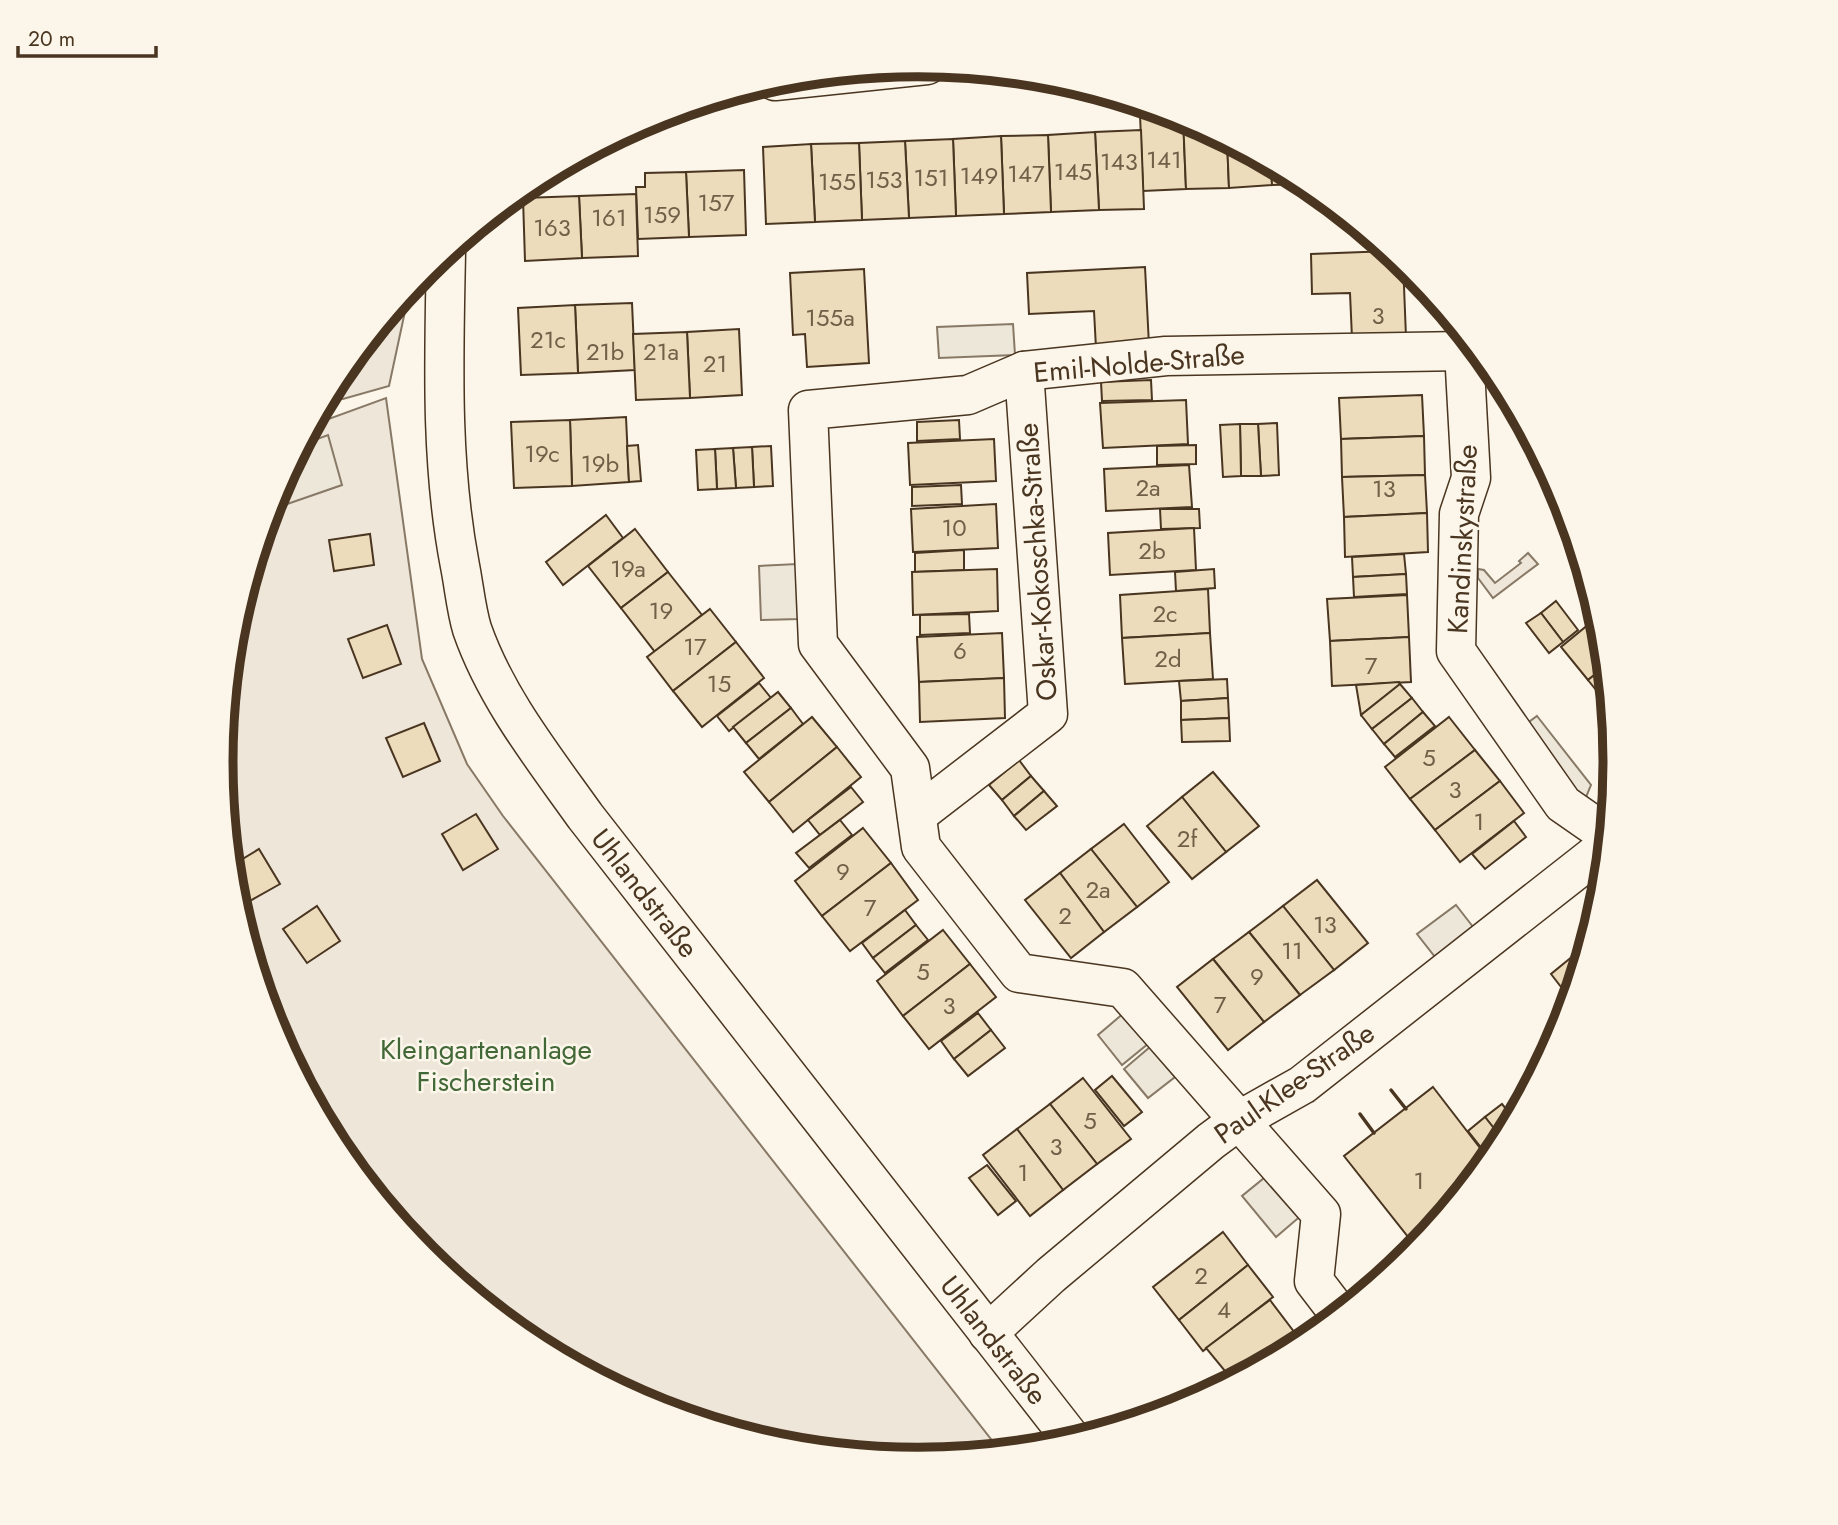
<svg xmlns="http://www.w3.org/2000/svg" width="1838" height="1525" viewBox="0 0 1838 1525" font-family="Jost,sans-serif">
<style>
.green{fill:#ede6d9;stroke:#887966;stroke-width:2}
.parking{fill:#ede7d9;stroke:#887966;stroke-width:2}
.building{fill:#ecdcbc;stroke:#4a3520;stroke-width:2}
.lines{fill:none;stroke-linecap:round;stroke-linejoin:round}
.minor-casing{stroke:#4a3520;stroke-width:41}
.minor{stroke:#fbf6e9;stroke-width:38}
.wall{stroke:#4a3520;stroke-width:3.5}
.labels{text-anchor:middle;stroke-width:5;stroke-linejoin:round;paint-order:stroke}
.number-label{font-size:24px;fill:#725f47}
.street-label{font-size:28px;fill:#4a3520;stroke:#fbf6e9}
.park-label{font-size:28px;fill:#436837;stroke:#fbf6e9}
.rim{fill:none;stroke:#4a3520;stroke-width:9}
</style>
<rect width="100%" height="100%" fill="#fbf6e9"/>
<!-- green -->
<g class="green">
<path d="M410,288l-21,98 -46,13 -14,-5 10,-19z"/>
<path d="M386,398l36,261 45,105 36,52 498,636 -82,8 -137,-13 -130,-40 -121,-65 -106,-86 -86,-106 -65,-121 -39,-131 -14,-136 14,-136 40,-131 37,-70z"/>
<path d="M1528,553l10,11 -45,34 -15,-20v-9l6,1 11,13 26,-20 -2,-2z"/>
</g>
<!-- parking -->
<g class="parking">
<path d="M1013,324l2,31 -76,3 -2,-31z"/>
<path d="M328,435l14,50 -72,25 31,-65z"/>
<path d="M797,564l2,55 -38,1 -2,-54z"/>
<path d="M1537,716l54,69 -9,22 -60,-80z"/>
<path d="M1456,905l21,27 -38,30 -22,-28z"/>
<path d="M1125,1012l24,31 -27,22 -24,-30z"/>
<path d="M1150,1047l25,30 -27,21 -24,-29z"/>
<path d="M1269,1174l34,40 -27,23 -34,-41z"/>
</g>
<!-- building -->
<g class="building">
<path d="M1140,114l31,-1 12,4 3,72 -43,2z"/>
<path d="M1183,117l44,23 2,48 -43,1z"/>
<path d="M1141,130l3,79 -45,1 -4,-78z"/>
<path d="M1095,132l4,78 -48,2 -3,-77z"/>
<path d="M1048,135l3,77 -47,2 -3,-78z"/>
<path d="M1001,136l3,78 -48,2 -3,-77z"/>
<path d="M953,139l3,77 -47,2 -4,-77z"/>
<path d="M1227,140l44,23 1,22 -43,3z"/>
<path d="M905,141l4,77 -47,2 -3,-77z"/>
<path d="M859,143l3,77 -47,2 -4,-78z"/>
<path d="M811,144l4,78 -49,2 -3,-77z"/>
<path d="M1271,163l36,20 2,1 -37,1z"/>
<path d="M744,170l2,65 -57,2 -3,-65z"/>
<path d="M686,172l3,65 -51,2 -2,-52h9v-14z"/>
<path d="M636,194l2,62 -56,2 -3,-62z"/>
<path d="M579,196l3,62 -57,3 -2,-63z"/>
<path d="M1390,251l13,10 3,76 -54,1 -2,-45 -38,1 -1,-40z"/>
<path d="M1145,267l4,78 -53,3 -2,-37 -65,3 -2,-41z"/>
<path d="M864,269l5,94 -62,4 -2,-33 -12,1 -3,-62z"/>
<path d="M632,303l3,67 -57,3 -3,-68z"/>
<path d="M575,305l3,68 -57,2 -3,-67z"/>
<path d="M739,329l3,66 -52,3 -3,-66z"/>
<path d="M687,332l3,66 -54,2 -3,-66z"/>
<path d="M1151,380l1,20 -50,1 -1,-19z"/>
<path d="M1422,395l2,41 -83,3 -2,-41z"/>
<path d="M1186,400l2,44 -85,4 -3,-45z"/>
<path d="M626,417l3,65 -57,4 -2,-66z"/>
<path d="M570,420l2,66 -58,2 -3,-66z"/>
<path d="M959,420l1,19 -43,2v-19z"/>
<path d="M1277,423l2,52 -18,1 -3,-52z"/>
<path d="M1240,424h18l3,52h-20z"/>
<path d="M1240,424l1,52 -18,1 -3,-52z"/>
<path d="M1424,436l1,39 -83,2 -1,-38z"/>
<path d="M994,439l2,42 -86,4 -2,-42z"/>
<path d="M638,445l3,36 -12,1 -2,-36z"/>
<path d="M1196,445v19l-39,1v-19z"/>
<path d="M771,446l2,40 -19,1 -2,-40z"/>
<path d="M752,447l2,40 -18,1 -3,-40z"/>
<path d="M733,448l3,40 -19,1 -2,-40z"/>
<path d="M715,449l2,40 -19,1 -2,-40z"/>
<path d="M1189,465l3,42 -86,4 -2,-42z"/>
<path d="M1547,465l17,31 2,7 -16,1z"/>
<path d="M1425,475l2,38 -83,4 -2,-40z"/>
<path d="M961,485l1,19 -50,2v-19z"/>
<path d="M996,504l2,44 -85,4 -2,-43z"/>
<path d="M1568,508l10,34h-9z"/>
<path d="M1160,509h39l1,19 -39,1z"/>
<path d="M1427,513l1,39 -83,5 -1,-40z"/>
<path d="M606,515l17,23 -60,47 -17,-23z"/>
<path d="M1194,528l2,42 -86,5 -2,-42z"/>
<path d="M635,529l33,43 -47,36 -33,-42z"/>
<path d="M370,534l4,31 -40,6 -5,-31z"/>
<path d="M964,550v20l-49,2v-19z"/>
<path d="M1404,554l2,20 -53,3 -1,-20z"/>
<path d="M997,569l1,42 -85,4 -1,-43z"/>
<path d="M1214,569l1,19 -39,3 -1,-19z"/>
<path d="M668,572l34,43 -47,37 -34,-44z"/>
<path d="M1406,574l1,20 -53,3 -1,-20z"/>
<path d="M1208,589l2,44 -88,5 -2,-43z"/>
<path d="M1407,595l2,42 -79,4 -3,-42z"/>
<path d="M1556,601l22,29 -15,12 -22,-29z"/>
<path d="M710,609l26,33 -63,49 -26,-34z"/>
<path d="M1541,613l22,29 -14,11 -23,-30z"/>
<path d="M969,614l1,19 -50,2v-20z"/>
<path d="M1600,615l7,50 -19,15 -27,-33z"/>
<path d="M387,625l14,39 -38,14 -15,-39z"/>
<path d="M1002,633l2,45 -85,4 -2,-45z"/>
<path d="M1210,633l3,46 -88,5 -3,-46z"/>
<path d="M1409,637l2,45 -79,4 -2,-45z"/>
<path d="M736,642l28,36 -62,49 -29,-36z"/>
<path d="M1607,665l5,45 -24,-30z"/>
<path d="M1004,678l1,40 -85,4 -1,-40z"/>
<path d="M1227,679l1,19 -47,3 -2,-20z"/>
<path d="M1399,682l1,3 -39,30 -5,-30z"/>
<path d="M759,683l12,15 -42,33 -12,-15z"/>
<path d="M1400,684l12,14 -40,31 -11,-14z"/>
<path d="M778,692l13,16 -45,35 -13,-16z"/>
<path d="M1228,698l1,20 -48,2v-19z"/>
<path d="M1412,698l11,14 -39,32 -12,-15z"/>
<path d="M791,708l12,16 -44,35 -13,-16z"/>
<path d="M1423,712l12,14 -40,31 -11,-13z"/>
<path d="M812,717l25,30 -68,55 -25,-30z"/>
<path d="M1449,717l26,33 -65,49 -25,-32z"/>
<path d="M1229,718l1,23 -48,1 -1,-22z"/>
<path d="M424,723l16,38 -37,16 -17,-39z"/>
<path d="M837,747l24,30 -68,55 -24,-30z"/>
<path d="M1475,750l25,31 -65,49 -25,-31z"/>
<path d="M1019,760l12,16 -29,24 -13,-15z"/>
<path d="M1213,772l46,54 -33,26 -44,-55z"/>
<path d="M1031,776l13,15 -30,25 -12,-16z"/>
<path d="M1500,781l24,32 -64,49 -25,-32z"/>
<path d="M851,787l12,15 -43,33 -12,-15z"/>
<path d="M1044,791l13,15 -31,24 -12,-14z"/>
<path d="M1182,797l44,55 -34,27 -45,-53z"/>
<path d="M476,814l22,35 -35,21 -21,-36z"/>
<path d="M840,820l12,15 -43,33 -13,-15z"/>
<path d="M1514,821l12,16 -41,32 -13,-15z"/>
<path d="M1124,824l45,58 -32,25 -46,-58z"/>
<path d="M863,828l28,35 -69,53 -27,-35z"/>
<path d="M259,849l21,35 -32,18 -16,-27 -1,-9z"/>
<path d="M1091,849l46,58 -33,25 -44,-59z"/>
<path d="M891,863l27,37 -68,51 -28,-35z"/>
<path d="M1060,873l44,59 -33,26 -46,-58z"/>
<path d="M1317,880l51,63 -34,27 -51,-64z"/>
<path d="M317,906l23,35 -33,22 -24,-34z"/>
<path d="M1283,906l51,64 -34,25 -51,-63z"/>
<path d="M905,910l11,15 -43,33 -11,-15z"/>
<path d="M916,925l12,15 -43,33 -12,-15z"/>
<path d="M943,930l27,34 -67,52 -26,-35z"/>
<path d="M1249,932l51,63 -36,27 -51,-63z"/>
<path d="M1590,942l-18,59 -21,-27z"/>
<path d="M1213,959l51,63 -36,28 -51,-63z"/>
<path d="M970,964l26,33 -67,52 -26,-33z"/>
<path d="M978,1013l13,17 -37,29 -13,-18z"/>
<path d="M991,1030l14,18 -37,28 -14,-17z"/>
<path d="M1112,1076l30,36 -18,14 -29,-36z"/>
<path d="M1083,1078l48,61 -34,25 -47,-60z"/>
<path d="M1433,1087l57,74 -32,40 -49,37 -65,-82z"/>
<path d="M1050,1104l47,60 -34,26 -46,-61z"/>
<path d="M1502,1104l13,16 -11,21 -19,-24z"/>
<path d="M1485,1117l19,24 -13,19 -23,-29z"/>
<path d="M1017,1129l46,61 -33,26 -47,-61z"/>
<path d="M987,1165l29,36 -18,14 -29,-37z"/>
<path d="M1223,1232l25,33 -69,55 -26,-33z"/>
<path d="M1248,1265l25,32 -70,54 -24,-31z"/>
<path d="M1270,1300l31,41 -21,16 -46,25 -28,-34z"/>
</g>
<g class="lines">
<!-- minor casing -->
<g class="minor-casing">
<g id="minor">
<path d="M775,81l152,-16"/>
<path d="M446,252c-2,106 -6,210 14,314 4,20 6,43 12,63 24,69 71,128 113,187l488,625"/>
<path d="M1464,351l7,127 -12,36 -3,137 107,153 46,32"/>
<path d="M917,815l131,-101 -24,-343"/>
<path d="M1340,1315l-26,-34 7,-67 -198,-226 -104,-15 -98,-126 -11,-79 -92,-124 -10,-234 160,-15 56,-24 142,-15 298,-5 9,-8"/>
<path d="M988,1333l63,-58 160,-134 27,-20 64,-36 307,-241"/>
</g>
</g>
<!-- minor -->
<use href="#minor" class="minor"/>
<!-- wall -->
<g class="wall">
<path d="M1391,1090l15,19"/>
<path d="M1360,1114l14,19"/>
</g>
</g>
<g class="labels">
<!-- number labels -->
<g class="number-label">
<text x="1164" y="168">141</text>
<text x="1119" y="170">143</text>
<text x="1073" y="180">145</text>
<text x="1026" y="182">147</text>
<text x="979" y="184">149</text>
<text x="931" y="186">151</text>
<text x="884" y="188">153</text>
<text x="837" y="190">155</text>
<text x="716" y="211">157</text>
<text x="662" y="223">159</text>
<text x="609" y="226">161</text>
<text x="552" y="236">163</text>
<text x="1378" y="324">3</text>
<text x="830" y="326">155a</text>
<text x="548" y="348">21c</text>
<text x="605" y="360">21b</text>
<text x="661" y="360">21a</text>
<text x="715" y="372">21</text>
<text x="542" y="462">19c</text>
<text x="600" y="472">19b</text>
<text x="1148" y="496">2a</text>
<text x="1384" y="497">13</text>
<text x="954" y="536">10</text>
<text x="1152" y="559">2b</text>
<text x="628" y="577">19a</text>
<text x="661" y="619">19</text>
<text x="1165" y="622">2c</text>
<text x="695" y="655">17</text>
<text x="960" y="659">6</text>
<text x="1168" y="667">2d</text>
<text x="1371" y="674">7</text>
<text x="719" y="692">15</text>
<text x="1429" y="766">5</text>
<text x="1455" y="798">3</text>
<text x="1479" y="830">1</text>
<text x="1187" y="847">2f</text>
<text x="843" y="880">9</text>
<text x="1098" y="898">2a</text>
<text x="870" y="916">7</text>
<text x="1065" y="924">2</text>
<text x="1325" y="933">13</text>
<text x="1292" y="959">11</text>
<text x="923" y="980">5</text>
<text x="1257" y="985">9</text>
<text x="1220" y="1013">7</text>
<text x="949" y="1014">3</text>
<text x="1090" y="1129">5</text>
<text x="1056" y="1155">3</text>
<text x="1023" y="1181">1</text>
<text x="1419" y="1189">1</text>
<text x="1201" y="1284">2</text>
<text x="1224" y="1318">4</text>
</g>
<!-- street labels -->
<g class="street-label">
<text transform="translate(1139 363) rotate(-5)" y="10">Emil-Nolde-Straße</text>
<text transform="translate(1462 539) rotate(-87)" y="10">Kandinskystraße</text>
<text transform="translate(1037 562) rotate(-94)" y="10">Oskar-Kokoschka-Straße</text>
<text transform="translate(645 893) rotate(52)" y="10">Uhlandstraße</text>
<text transform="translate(1294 1083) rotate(-35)" y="10">Paul-Klee-Straße</text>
<text transform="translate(994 1340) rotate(52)" y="10">Uhlandstraße</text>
</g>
<!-- park labels -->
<g class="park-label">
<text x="486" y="1059">Kleingartenanlage<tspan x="486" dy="32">Fischerstein</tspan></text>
</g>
</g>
<!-- crop -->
<path d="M0 0H1838V1525H0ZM233 762a685 685 0 1 1 1370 0a685 685 0 1 1-1370 0Z" fill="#fbf6e9" fill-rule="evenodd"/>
<path class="rim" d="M233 762a685 685 0 1 1 1370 0a685 685 0 1 1-1370 0Z"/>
<!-- scale -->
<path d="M18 46v10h138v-10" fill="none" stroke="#4a3520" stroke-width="3.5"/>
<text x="28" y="46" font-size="21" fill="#4a3520" stroke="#fbf6e9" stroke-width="5" paint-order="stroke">20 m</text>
</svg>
